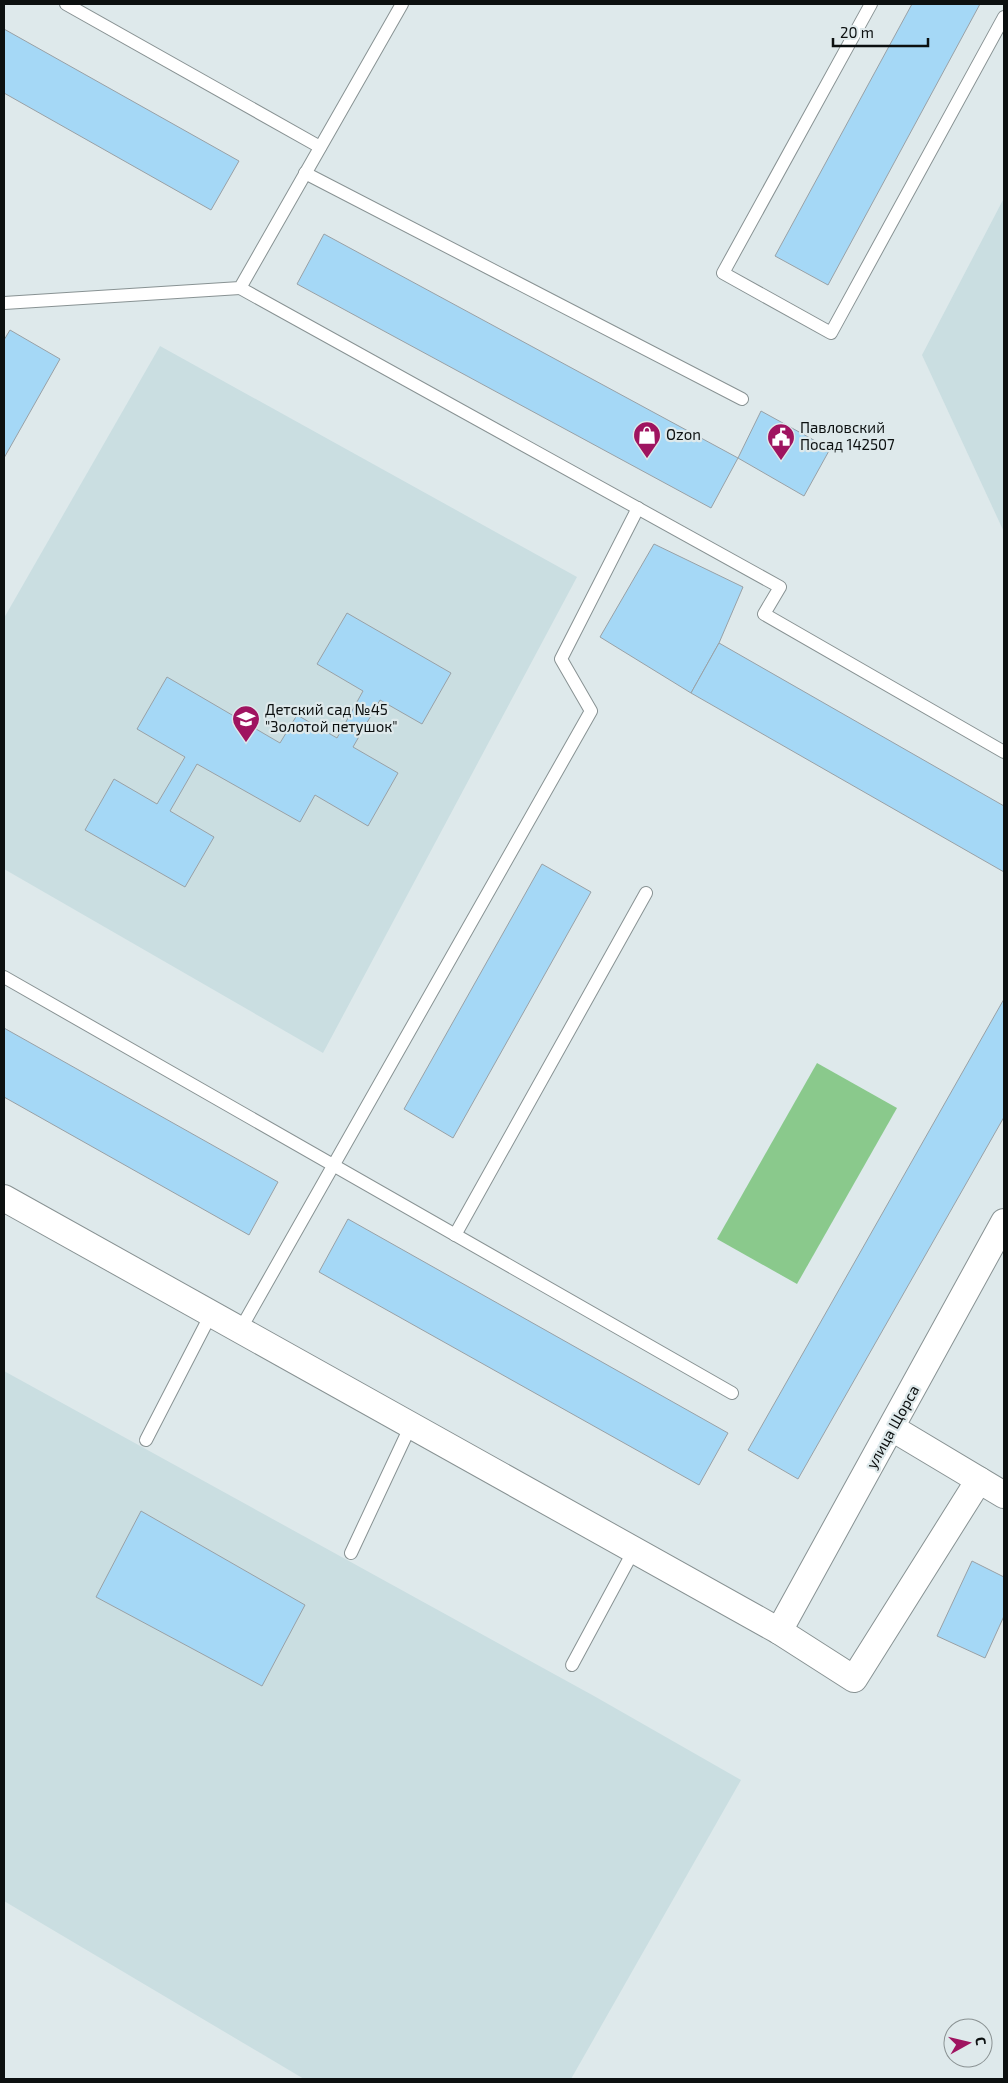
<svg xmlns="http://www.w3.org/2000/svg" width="1008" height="2083" viewBox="0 0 1008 2083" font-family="'Exo 2',sans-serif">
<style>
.built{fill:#cadee1}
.green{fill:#8ac98c}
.building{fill:#a5d8f6;stroke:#99a1a6}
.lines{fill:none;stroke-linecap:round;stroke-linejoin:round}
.service-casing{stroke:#889293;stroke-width:14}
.minor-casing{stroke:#889293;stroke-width:28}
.service{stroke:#fff;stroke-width:12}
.minor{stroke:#fff;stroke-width:26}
.labels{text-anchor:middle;stroke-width:4.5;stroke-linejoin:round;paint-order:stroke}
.poi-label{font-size:15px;fill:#0c1010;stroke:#dee9eb;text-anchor:start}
.street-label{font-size:15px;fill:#0c1010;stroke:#dee9eb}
</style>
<rect width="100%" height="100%" fill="#dee9eb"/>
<!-- built -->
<g class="built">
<path d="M1004,198v334l-82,-177z"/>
<path d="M160,346l417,231 -254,476 -319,-184v-251z"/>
<path d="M4,1371l590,325 147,84 -170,299h-267l-300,-178z"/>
</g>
<!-- green -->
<path class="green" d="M817,1063l80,45 -100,176 -80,-45z"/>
<!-- building -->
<g class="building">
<path d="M912,4h68l-152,281 -53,-29z"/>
<path d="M4,29l235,132 -28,49 -207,-117z"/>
<path d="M324,234l414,224 -27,50 -414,-224z"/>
<path d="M10,330l50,29 -56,99v-118z"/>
<path d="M761,411l69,38 -26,47 -66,-38z"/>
<path d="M654,544l89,43 -24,56 -28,50 -91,-56z"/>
<path d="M347,613l104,60 -29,51 -42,-24 -27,47 45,26 -30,53 -53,-31 -15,27 -103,-58 -27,47 44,26 -29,50 -100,-57 29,-51 43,25 28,-47 -48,-28 30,-52 113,66 17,-28 40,23 26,-47 -46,-27z"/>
<path d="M719,643l285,163v66l-313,-179z"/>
<path d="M542,864l49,28 -138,246 -49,-29z"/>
<path d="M1004,999v118l-206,362 -50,-29z"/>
<path d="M4,1028l274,154 -29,53 -245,-138z"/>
<path d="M348,1219l380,214 -29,52 -380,-213z"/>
<path d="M141,1511l164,94 -43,81 -166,-89z"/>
<path d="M972,1561l32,16v39l-19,42 -48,-22z"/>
</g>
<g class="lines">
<!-- service casing -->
<g class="service-casing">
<g id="service">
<path d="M66,4l254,143"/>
<path d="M871,4l-148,269 108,60 173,-316"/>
<path d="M305,173l437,226"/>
<path d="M240,288l540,299 -16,27 240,138"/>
<path d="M4,303l236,-15 162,-284"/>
<path d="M4,977l728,416"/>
<path d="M455,1235l191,-342"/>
<path d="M240,1330l351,-619 -30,-52 77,-151"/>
<path d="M146,1440l65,-126"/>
<path d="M351,1553l60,-128"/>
<path d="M572,1665l62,-115"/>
</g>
</g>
<!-- minor casing -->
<g class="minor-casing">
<g id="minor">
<path d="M4,1198l775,433 75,48 125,-199"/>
<path d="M892,1428l112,67"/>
<path d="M779,1631l225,-409"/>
</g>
</g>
<!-- service -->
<use href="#service" class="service"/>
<!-- minor -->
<use href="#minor" class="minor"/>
</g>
<!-- icons -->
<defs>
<g id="shop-pin" transform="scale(1.4375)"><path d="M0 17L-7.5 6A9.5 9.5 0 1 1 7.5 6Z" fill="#9f1460" stroke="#dee9eb"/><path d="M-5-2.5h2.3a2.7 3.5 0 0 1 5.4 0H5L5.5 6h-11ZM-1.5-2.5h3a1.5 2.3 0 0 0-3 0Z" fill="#fff"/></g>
<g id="civic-pin" transform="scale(1.4375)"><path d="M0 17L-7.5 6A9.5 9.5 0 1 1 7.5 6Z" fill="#9f1460" stroke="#dee9eb"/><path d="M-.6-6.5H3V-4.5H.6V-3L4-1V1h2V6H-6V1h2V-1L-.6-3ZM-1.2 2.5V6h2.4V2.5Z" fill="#fff"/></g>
<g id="school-pin" transform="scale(1.4375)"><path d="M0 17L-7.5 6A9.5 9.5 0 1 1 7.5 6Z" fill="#9f1460" stroke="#dee9eb"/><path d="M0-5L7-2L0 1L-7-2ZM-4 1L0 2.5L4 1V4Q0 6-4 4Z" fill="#fff"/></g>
</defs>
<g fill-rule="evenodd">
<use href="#shop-pin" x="647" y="435"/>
<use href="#civic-pin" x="781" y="437"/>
<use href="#school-pin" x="246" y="719"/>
</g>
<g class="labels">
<!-- poi labels -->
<g class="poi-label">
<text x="800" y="433">Павловский<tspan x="800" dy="17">Посад 142507</tspan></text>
<text x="666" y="440">Ozon</text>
<text x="265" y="715">Детский сад №45<tspan x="265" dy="17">"Золотой петушок"</tspan></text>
</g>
<!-- street labels -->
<g class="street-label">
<text transform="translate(893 1427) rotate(-61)" y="5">улица Щорса</text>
</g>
</g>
<!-- border -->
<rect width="1008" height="2083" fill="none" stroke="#0c1010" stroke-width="10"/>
<!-- north arrow -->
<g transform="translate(968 2043) rotate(82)"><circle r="24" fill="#dee9eb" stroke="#8a9293"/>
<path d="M0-4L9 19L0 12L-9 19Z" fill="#9f1460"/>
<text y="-8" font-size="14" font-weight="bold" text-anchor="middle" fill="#0c1010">С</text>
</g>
<!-- scale -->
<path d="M833 38v8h95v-8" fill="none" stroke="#0c1010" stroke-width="2.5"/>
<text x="840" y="38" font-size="15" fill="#0c1010" stroke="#dee9eb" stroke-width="4" paint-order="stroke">20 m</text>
</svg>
